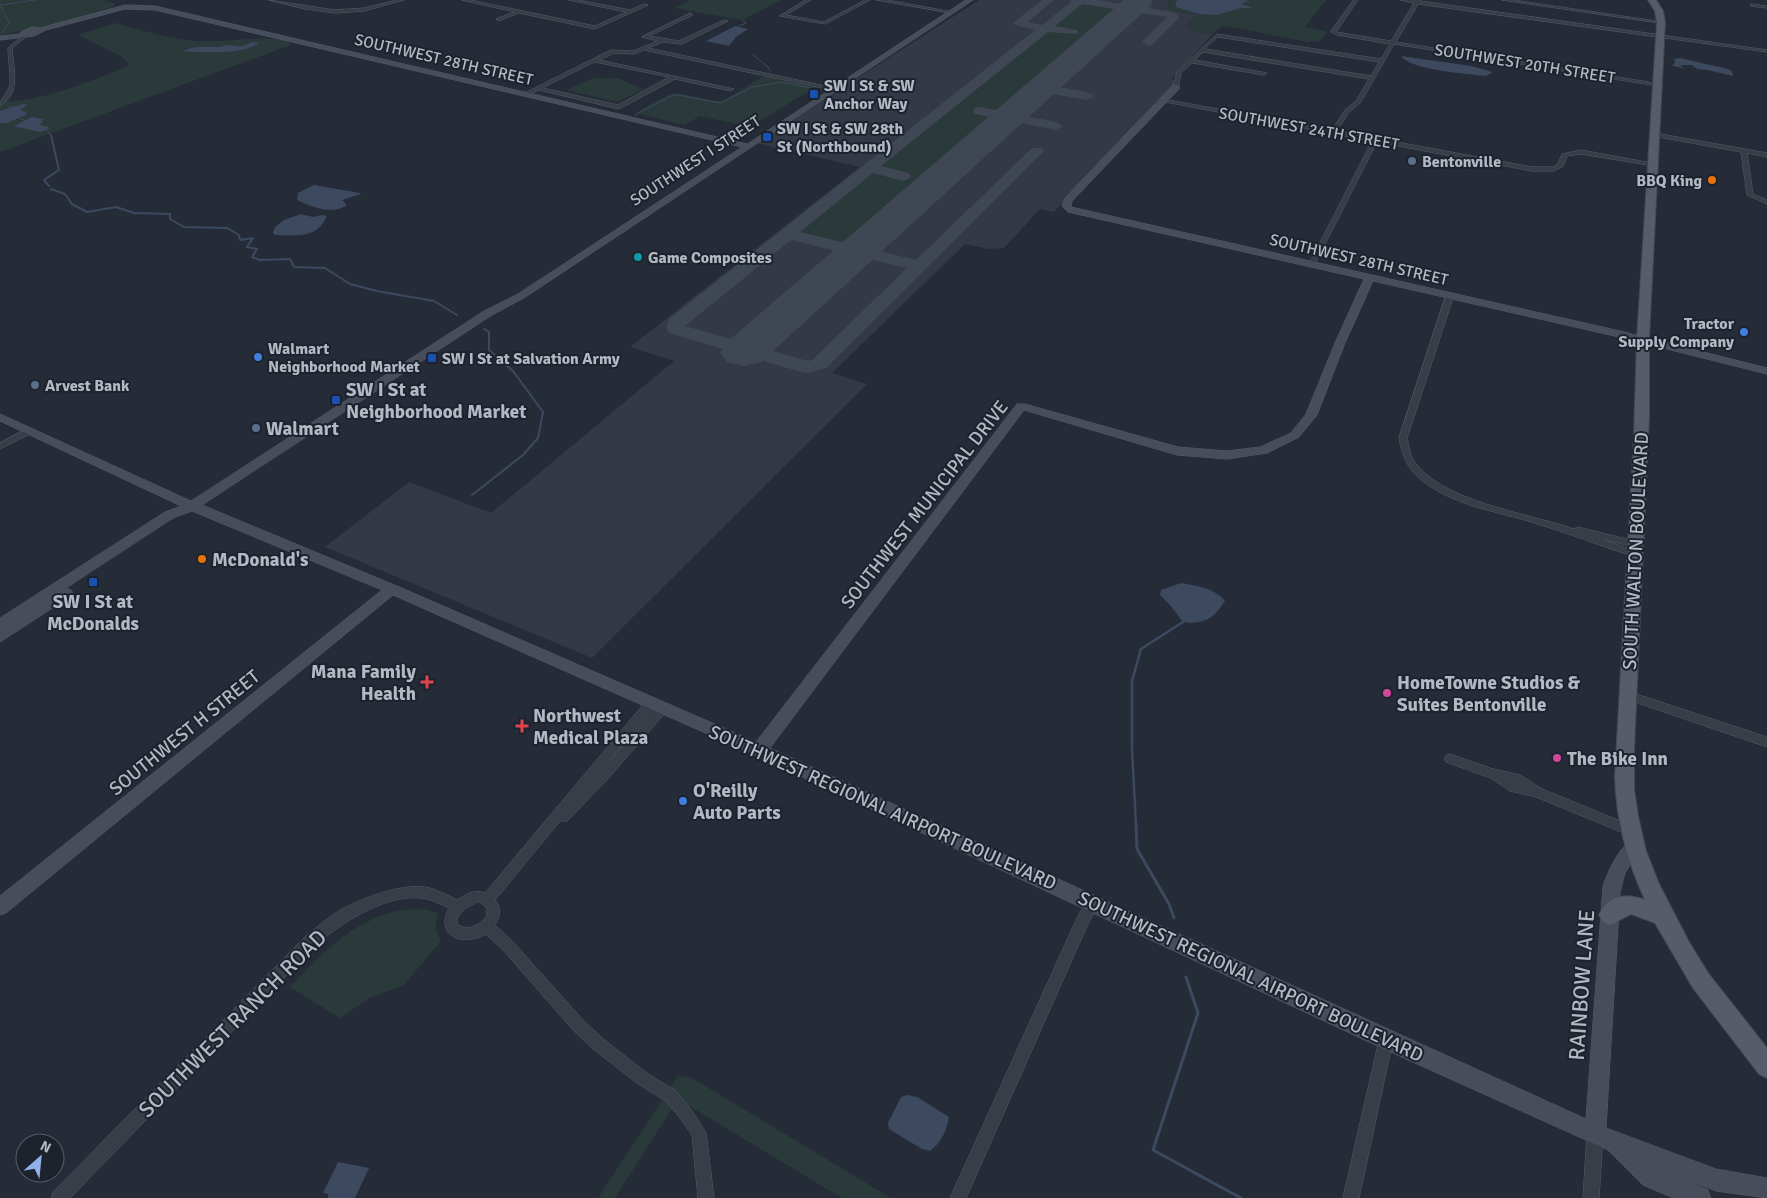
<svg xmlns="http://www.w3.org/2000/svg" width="1767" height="1198" viewBox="0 0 1767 1198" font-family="Signika,sans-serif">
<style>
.airport{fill:#333945}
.green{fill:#2a3a3b}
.water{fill:#3c495f}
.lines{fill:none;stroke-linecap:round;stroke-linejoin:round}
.stream-far3{stroke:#3c495f;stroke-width:1}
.stream-far2{stroke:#3c495f;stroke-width:2}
.stream-far1{stroke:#3c495f;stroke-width:2.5}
.stream{stroke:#3c495f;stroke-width:3}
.taxiway{fill:#404754;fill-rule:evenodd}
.runway{fill:#404754;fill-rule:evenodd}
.street-casing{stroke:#565c66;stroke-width:1}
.secondary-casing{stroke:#565c66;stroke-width:1}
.primary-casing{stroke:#414751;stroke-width:2}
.street{fill:#383e48;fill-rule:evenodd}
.secondary{fill:#474d5b;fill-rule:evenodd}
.primary{fill:#565d68;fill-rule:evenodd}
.transit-dot{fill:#1a4fb4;stroke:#1d232d;stroke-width:2}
.service-dot{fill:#5c6f8a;stroke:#1d232d;stroke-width:2}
.food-dot{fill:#e8710a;stroke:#1d232d;stroke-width:2}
.culture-dot{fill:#0f9aa8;stroke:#1d232d;stroke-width:2}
.shop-dot{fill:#3f7fe0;stroke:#1d232d;stroke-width:2}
.health-dot{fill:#e0444e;stroke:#1d232d;stroke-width:2}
.hotel-dot{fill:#d1479c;stroke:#1d232d;stroke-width:2}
.labels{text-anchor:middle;stroke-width:4;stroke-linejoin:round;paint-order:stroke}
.far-street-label{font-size:16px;fill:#b3b9c4;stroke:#1d232d}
.far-poi-label{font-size:16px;font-weight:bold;fill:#b3b9c4;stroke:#1d232d;text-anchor:start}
.poi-label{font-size:19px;font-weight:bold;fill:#b3b9c4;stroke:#1d232d;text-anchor:start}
.street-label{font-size:19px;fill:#b3b9c4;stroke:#1d232d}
.near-street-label{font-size:22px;fill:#b3b9c4;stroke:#1d232d}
</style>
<rect width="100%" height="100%" fill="#252c38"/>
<!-- airport -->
<path class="airport" d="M979,0h188l2,10 30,5 -12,9 4,6 22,4 -42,45 5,2 -122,131 -14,-3 -36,39 -15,1 -24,-5 -133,129 35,11 -275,274 -267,-111 84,-65 82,31 183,-152 -44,-14 230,-180 -103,-24z"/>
<!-- green -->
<g class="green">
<path d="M0,0h103l13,4 -4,3 -61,18 -51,10z"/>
<path d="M691,0h90l-39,20 -68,-12z"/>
<path d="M1167,0h159l-21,27 22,5 -7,9 -12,1 -83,-16 -4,1 -8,7 -22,-4 -5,-6 12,-9 -29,-5z"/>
<path d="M1083,3l31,4 4,2 -1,5 -257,226c-18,8 -42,-1 -59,-8l10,-13 261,-210z"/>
<path d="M115,23c27,7 53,16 81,18 31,2 62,-7 93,1l2,3 -291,107v-51c34,4 97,-22 130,-36l-9,-9 -43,-21z"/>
<path d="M764,76l55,12 -7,1 -62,38 -50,-11 -16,9 -49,-12 35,-19 8,-1 37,8 9,-1z"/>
<path d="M595,77c3,3 10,1 17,1 12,0 22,9 32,11l-27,13 -50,-12z"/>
<path d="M424,909l13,4 -1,18 5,10 -38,45 -32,11 -31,21 -50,-31c30,-32 59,-63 103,-75 10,-3 21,-2 31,-3z"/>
<path d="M678,1076l14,2 199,120h-49l-164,-99 -63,99h-17z"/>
</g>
<!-- water -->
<g class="water">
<path d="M1177,0h68l5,2h-5l-4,2 12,4h-13l-23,7 -17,-1 -21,-6 -4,-2z"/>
<path d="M735,26l13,3 -12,8 -7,9 -23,-5z"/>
<path d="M251,42l9,1c-24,13 -50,8 -77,9 9,-7 23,-5 34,-5 4,0 8,-2 12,-2 8,1 13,4 22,-3z"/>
<path d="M1401,56l70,10 22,6 -7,4c-18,-2 -76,-6 -85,-20z"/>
<path d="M1680,58l48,11 4,2 1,5 -25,-6 -11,-1 -5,-4h-12l4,3 -12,-2 3,-4 -1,-3z"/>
<path d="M23,104l5,1 -8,4 8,5 -21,9h-7v-12z"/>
<path d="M32,117l12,2 -4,6 9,2v2l-9,3 -26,-6z"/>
<path d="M314,185l46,8 1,1 -19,6 4,4v2c-16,9 -34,1 -49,-6l1,-7z"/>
<path d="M301,214l12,3 10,-2 4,1c-10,23 -29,19 -52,19l-2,-2 2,-6 9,-7z"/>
<path d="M1181,583c16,3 34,5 44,18 -11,17 -20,24 -42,21l-13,-17 -10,-10 1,-5z"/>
<path d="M907,1095l10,2 32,20c-2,13 -8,26 -19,34l-8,-2 -33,-20 -1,-6 13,-26z"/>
<path d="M338,1162l31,6 -14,30h-27v-4l-5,-1z"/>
</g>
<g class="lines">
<!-- stream-far3 -->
<g class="stream-far3">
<path d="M0,5l35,-5"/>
<path d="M0,6l4,7"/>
<path d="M739,26l7,-3 -4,-3"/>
<path d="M2,33l7,-10 -4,-8"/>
<path d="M753,55l15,12 2,4"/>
<path d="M9,107h6"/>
<path d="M635,115l36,-19 7,-1 43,8 31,-16 30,-5 29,6"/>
<path d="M16,117l11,4"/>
<path d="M48,132l4,4"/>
</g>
<!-- stream-far2 -->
<g class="stream-far2">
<path d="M49,186l-5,-6 15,-10 -8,-35"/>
<path d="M51,189l14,5 7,10 15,8 29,-5 18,6 36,1v5l14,8 43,1 12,7 1,5 13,-2 -6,9 10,2 -5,8 8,3 30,-1 4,8 31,1 25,16 27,7 57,10 23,14"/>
<path d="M472,495l51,-40 15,-17 5,-26 -30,-41 -24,-21v-18l-5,-3"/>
</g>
<!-- stream-far1 -->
<path class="stream-far1" d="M1136,825l-4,-76v-68l9,-32 42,-27"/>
<!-- stream -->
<g class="stream">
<path d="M1136,824l1,25 32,55 5,14"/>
<path d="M1186,977l12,36 -45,137 88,48"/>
</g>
<!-- taxiway -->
<g class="taxiway">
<path d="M1042,0h12l-26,22 14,3 29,-23 -1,-2h27l76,12 4,1 2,5 -27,27 -4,1 -6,-4 25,-25 -85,-13 -27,22 22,4 2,2 -2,2 -29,-2 -167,134 27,7 3,3 -3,3 -5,2 -30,-8 -73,59 116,28 116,-112h10l2,3 -218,217 -18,5 -7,-1 -132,-39c-3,-5 -3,-9 0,-14l366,-289 -20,-5 -2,-2zM791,240l116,28 -95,92 -4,1 -123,-35z"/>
<path d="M1041,84l46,8 7,4 -7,4 -51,-9 -2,-3 2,-3z"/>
<path d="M980,107l76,15 7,4 -7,4 -81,-16 -2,-3 2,-3z"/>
</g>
<!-- runway -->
<path class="runway" d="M1124,0h29l-3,6 -389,356 -17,4 -17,-4 -7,-10 7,-10z"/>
<!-- street casing -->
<g class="street-casing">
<g id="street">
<path d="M269,0l66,10 29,-2 33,-8h7l-40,11 -29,2 -30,-4z"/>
<path d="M462,0h8l125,26 31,-14 -57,-12h9l52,10 14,-6 4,1 -53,24 -76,-16 -21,8 -2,-2 18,-7z"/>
<path d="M806,0h5l-25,15 38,7 41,-22h5l-45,24 -45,-8z"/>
<path d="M877,0h10l66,12 -2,1z"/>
<path d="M1354,0h4l-22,32 55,9 23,-38 -14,-3h20v1l347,49v2l-349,-48 -22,38 265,42 -3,2 -264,-42 -33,58 -12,10 -12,19 195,36h21l5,-3 4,-10 19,-4 76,14 -3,2 -73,-12 -14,2 -4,10 -9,5h-22l-155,-29 -62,122 -3,2 -3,-2 63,-123 -212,-40 3,-2 169,31 13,-20 11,-9 13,-22 -166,-27 -8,8 72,13 -3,2 -72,-12 -11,10 -3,15 -5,-1 4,-15 40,-38 164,25 9,-15 -53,-9 -6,-3zM1218,37l161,25 -8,14 -166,-27z"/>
<path d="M1502,0h11l150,22 -2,1z"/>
<path d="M1751,4l16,2v2l-16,-2z"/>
<path d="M691,13l2,2 -44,21 30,5 45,-21 4,1 -46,23 -19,-2 -15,6 182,39 -3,2 -183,-39 -10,4 -20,-1 -15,7 135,29 -3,2 -56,-12 -56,30 -80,-19 -11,5 -5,-1 88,-44 22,1 25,-10 -16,-4zM595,62l74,15 -51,28 -75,-17z"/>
<path d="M22,34l5,2 -15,12c1,21 10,45 -12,58 0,-8 8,-13 10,-22 1,-11 -2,-24 -2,-36l14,-12z"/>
<path d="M1655,133l112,20v4l-20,-4 6,41 14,6v4l-20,-9 -6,-43 -88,-16v-2z"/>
<path d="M1447,293l7,2 -47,143c2,7 3,16 6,22 28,42 115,53 161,69l4,-2 60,15 2,2 -5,3 -33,-8 36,13 2,2 -2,2h-6c-33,-11 -65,-23 -97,-33 -39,-12 -85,-18 -116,-45 -13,-11 -17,-25 -20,-40z"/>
<path d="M29,428l4,3 -1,2 -32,16v-6z"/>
<path d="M1627,691l140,46v10l-144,-49 -1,-3 1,-3z"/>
<path d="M651,699l4,1 1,3 -1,3 -55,66 59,-67 4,-1 4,1 2,3 -2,3 -61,70 -39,40h-7l-65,79c7,9 5,16 0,25l19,18 69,77 19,18 46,36 28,17 17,21 13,21 8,65h-16l-6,-63 -9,-13 -17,-21 -28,-17 -46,-36 -19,-18 -69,-79 -18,-17c-22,13 -52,3 -37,-26 -7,-3 -14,-7 -22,-9 -36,-8 -81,21 -108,43l-249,256h-19l2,-6 252,-255c11,-9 22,-19 34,-26 22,-13 61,-27 86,-24 11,2 22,8 32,13 9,-6 19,-11 28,-7l142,-169 20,-24zM478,902l6,3 3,4 -1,8c-8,9 -17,14 -28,8l-1,-7 6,-8z"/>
<path d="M1450,754l43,15 27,6 22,14 93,38 2,4 -2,4 -4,1 -95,-39 -26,-6 -19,-13 -45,-16 -2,-3 2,-3z"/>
<path d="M1093,897l5,2 1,4 -12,23 -121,272h-16l127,-280 11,-19z"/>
<path d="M1386,1033l5,2 2,5 -34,158h-16l36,-158 2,-5z"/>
<path d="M1595,1126l5,3 3,5 -4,64h-16l4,-64 3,-5z"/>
</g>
</g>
<!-- secondary casing -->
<g class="secondary-casing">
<path id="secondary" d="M966,0h7l-449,298 -32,17 -290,190 195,81 359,156 261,-338h8l153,43 49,4 33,-4 31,-14 15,-19 29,-71 29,-64 -296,-67 -6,-6 3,-8 108,-113h6v4l-107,112 -1,6 549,124 147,37v6l-148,-37 -246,-56 -28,62 -28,72 -18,22 -32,16 -40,6 -50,-4 -153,-45 -254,338 816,371 17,-233c5,-14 20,-52 38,-45l2,5 -18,27 -5,20 -14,235 110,41 51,9v20l-51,-7 -61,-23 53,22 3,8h-38l-30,-13 -35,-35 -224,-101 -631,-295 -360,-159 -387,318 -6,2v-19l382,-306 -190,-79 -19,7 -107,70 5,2 2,3 -2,3 -71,46v-24l165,-106 16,-6 -181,-85v-7l191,87 293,-190 34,-17 224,-147 -587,-137 -30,-1 -79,21 -12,6 -34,4v-4l20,-2 1,-2 11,-5 8,1 85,-23 30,1 592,138z"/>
</g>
<!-- primary casing -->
<g class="primary-casing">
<path id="primary" d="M1648,0h8l7,11 2,11 -16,316v80l-15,331v40l4,27 8,35 13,33 30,58 19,31 59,75v30l-8,-4 -66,-86 -38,-65 -24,-9 -21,11 -7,-3 -4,-7c9,-20 27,-22 46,-15 -18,-39 -29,-81 -30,-124l19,-340 3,-98 20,-316 -2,-11z"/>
</g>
<!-- street -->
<use href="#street" class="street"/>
<!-- secondary -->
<use href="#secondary" class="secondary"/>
<!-- primary -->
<use href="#primary" class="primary"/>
</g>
<!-- markers -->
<g class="transit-dot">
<rect x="809" y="89" width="10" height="10" rx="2.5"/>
<rect x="762" y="132" width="10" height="10" rx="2.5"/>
<rect x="427" y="353" width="10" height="10" rx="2.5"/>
<rect x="331" y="395" width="10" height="10" rx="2.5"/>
<rect x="88" y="577" width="10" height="10" rx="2.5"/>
</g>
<g class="service-dot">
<circle cx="1412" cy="161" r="5"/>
<circle cx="35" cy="385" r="5"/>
<circle cx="256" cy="428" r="5"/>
</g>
<g class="food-dot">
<circle cx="1712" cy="180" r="5"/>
<circle cx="202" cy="559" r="5"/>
</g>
<circle class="culture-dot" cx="638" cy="257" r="5"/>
<g class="shop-dot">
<circle cx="1744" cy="332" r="5"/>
<circle cx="258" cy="357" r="5"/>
<circle cx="683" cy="801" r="5"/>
</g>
<g class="health-dot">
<path d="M424.5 674.5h5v5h5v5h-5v5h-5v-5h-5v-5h5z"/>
<path d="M519.5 718.5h5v5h5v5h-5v5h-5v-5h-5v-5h5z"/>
</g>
<g class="hotel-dot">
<circle cx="1387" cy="693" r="5"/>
<circle cx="1557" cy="758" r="5"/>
</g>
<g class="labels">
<!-- far-street labels -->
<g class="far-street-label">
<text transform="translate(444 59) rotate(13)" y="6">SOUTHWEST 28TH STREET</text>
<text transform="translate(1525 63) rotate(9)" y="6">SOUTHWEST 20TH STREET</text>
<text transform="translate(1309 128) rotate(10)" y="6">SOUTHWEST 24TH STREET</text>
<text transform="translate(695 160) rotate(-33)" y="6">SOUTHWEST I STREET</text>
<text transform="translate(1359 259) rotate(13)" y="6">SOUTHWEST 28TH STREET</text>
</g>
<!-- far-poi labels -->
<g class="far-poi-label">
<text x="824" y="91">SW I St &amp; SW<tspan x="824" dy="18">Anchor Way</tspan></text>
<text x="777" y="134">SW I St &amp; SW 28th<tspan x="777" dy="18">St (Northbound)</tspan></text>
<text x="1422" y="167">Bentonville</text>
<text x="1702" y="186" text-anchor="end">BBQ King</text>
<text x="648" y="263">Game Composites</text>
<text x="1734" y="329" text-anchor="end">Tractor<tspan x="1734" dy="18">Supply Company</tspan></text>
<text x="268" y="354">Walmart<tspan x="268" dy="18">Neighborhood Market</tspan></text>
<text x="442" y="364">SW I St at Salvation Army</text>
<text x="45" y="391">Arvest Bank</text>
</g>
<!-- poi labels -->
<g class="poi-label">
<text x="346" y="396">SW I St at<tspan x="346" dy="22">Neighborhood Market</tspan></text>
<text x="266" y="435">Walmart</text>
<text x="212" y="566">McDonald's</text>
<text x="93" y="608" text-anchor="middle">SW I St at<tspan x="93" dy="22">McDonalds</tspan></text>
<text x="416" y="678" text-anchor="end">Mana Family<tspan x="416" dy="22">Health</tspan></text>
<text x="1397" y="689">HomeTowne Studios &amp;<tspan x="1397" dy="22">Suites Bentonville</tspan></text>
<text x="533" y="722">Northwest<tspan x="533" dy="22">Medical Plaza</tspan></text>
<text x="1567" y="765">The Bike Inn</text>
<text x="693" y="797">O'Reilly<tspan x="693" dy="22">Auto Parts</tspan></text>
</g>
<!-- street labels -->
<g class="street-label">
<text transform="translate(924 504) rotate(-52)" y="7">SOUTHWEST MUNICIPAL DRIVE</text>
<text transform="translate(1635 551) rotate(-87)" y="7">SOUTH WALTON BOULEVARD</text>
<text transform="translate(184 732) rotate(-39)" y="7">SOUTHWEST H STREET</text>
<text transform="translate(883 807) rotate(24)" y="7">SOUTHWEST REGIONAL AIRPORT BOULEVARD</text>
<text transform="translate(1251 976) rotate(25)" y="7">SOUTHWEST REGIONAL AIRPORT BOULEVARD</text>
</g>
<!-- near-street labels -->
<g class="near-street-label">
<text transform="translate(1581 985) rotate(-86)" y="8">RAINBOW LANE</text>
<text transform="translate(232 1023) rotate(-45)" y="8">SOUTHWEST RANCH ROAD</text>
</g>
</g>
<!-- north arrow -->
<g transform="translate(40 1158) rotate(27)"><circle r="24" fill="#1d232d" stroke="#595f69"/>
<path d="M0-4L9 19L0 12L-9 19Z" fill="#92b1ea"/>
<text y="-8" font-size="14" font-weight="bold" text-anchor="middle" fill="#b3b9c4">N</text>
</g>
</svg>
